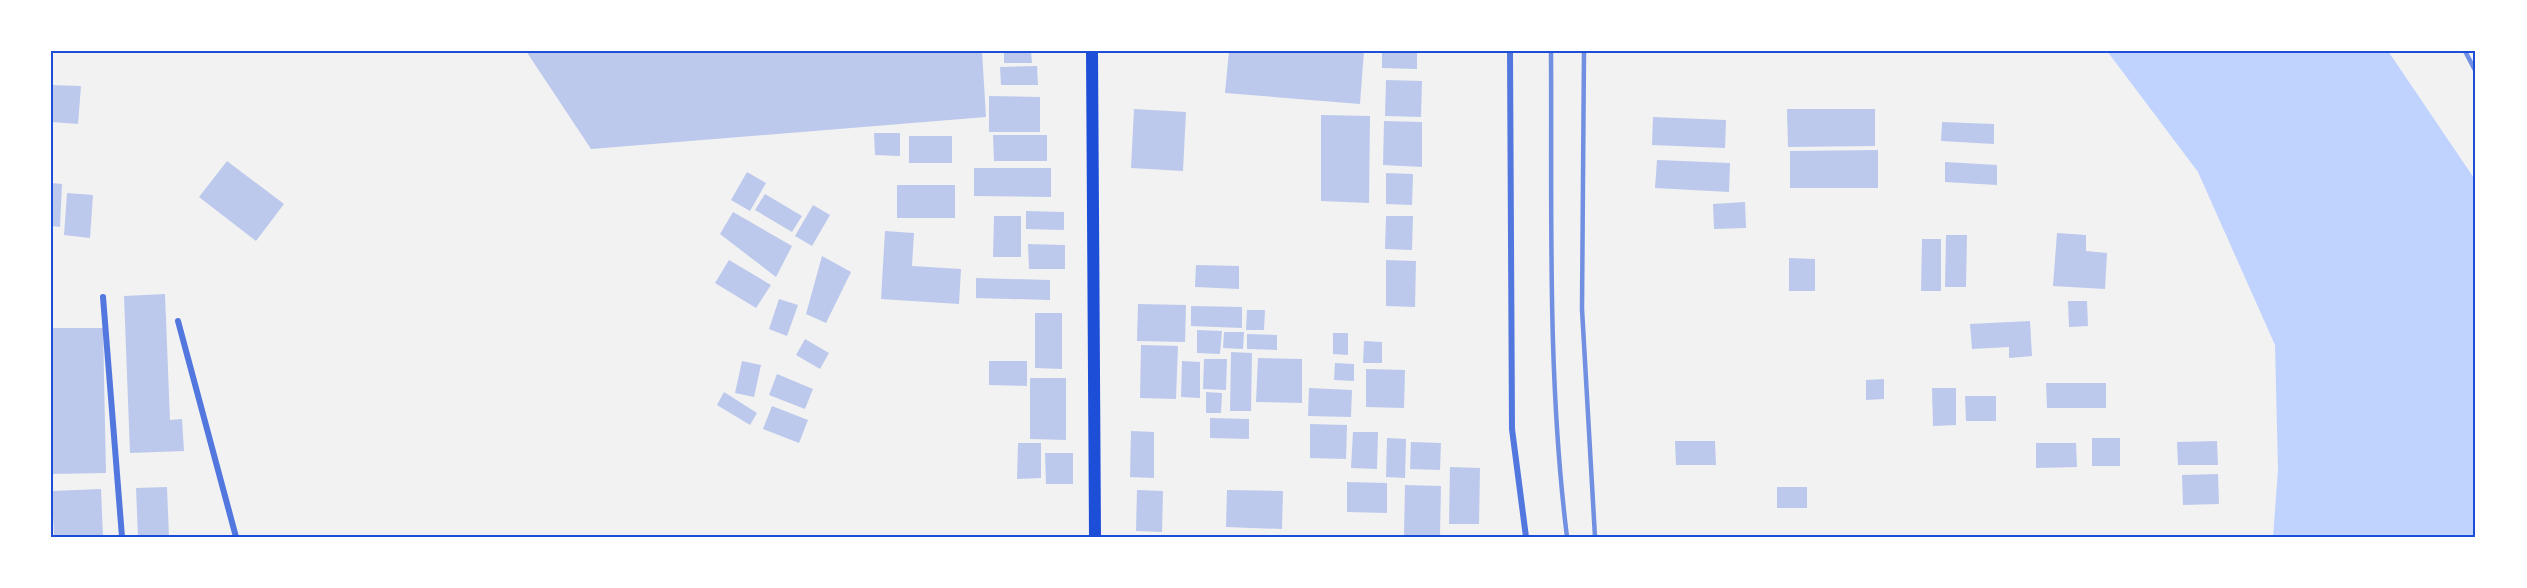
<svg xmlns="http://www.w3.org/2000/svg" width="2527" height="588" viewBox="0 0 2527 588" font-family="Mulish,sans-serif">
<style>
.water{fill:#bfd3fe}
.building{fill:#bdc9ec}
.lines{fill:none;stroke-linecap:round;stroke-linejoin:round}
.minor{stroke:#5277de;stroke-width:6}
.secondary{stroke:#1d4ed8;stroke-width:12}
.rail{stroke:#7290e2;stroke-width:4.5}
.neatline{fill:none;stroke:#1d4ed8;stroke-width:2}
</style>
<rect width="100%" height="100%" fill="#f2f2f2"/>
<!-- water -->
<path class="water" d="M2107,51h281l88,130v356h-203l5,-67 -3,-125 -77,-173z"/>
<!-- building -->
<g class="building">
<path d="M526,51h456l4,66 -395,32z"/>
<path d="M1004,51h27l1,12h-28z"/>
<path d="M1229,51h135l-4,53 -135,-11z"/>
<path d="M1382,51h35v18l-35,-1z"/>
<path d="M1037,66l1,19h-37l-1,-18z"/>
<path d="M1386,80l36,1 -1,36 -36,-1z"/>
<path d="M51,85l30,1 -3,38 -27,-2z"/>
<path d="M989,96l51,1v35h-51z"/>
<path d="M1134,109l52,3 -3,59 -52,-3z"/>
<path d="M1787,109h88v37l-87,1z"/>
<path d="M1321,115l49,1 -1,87 -48,-2z"/>
<path d="M1653,117l73,3 -1,28 -73,-3z"/>
<path d="M1384,121l38,1v45l-39,-2z"/>
<path d="M1942,122l52,2v20l-53,-3z"/>
<path d="M874,133h26v23l-25,-1z"/>
<path d="M993,135h54v26h-53z"/>
<rect x="909" y="136" width="43" height="27"/>
<path d="M1878,150v38h-88v-37z"/>
<path d="M1657,160l73,3 -1,29 -74,-4z"/>
<path d="M227,161l57,43 -28,37 -57,-44z"/>
<path d="M1945,162l52,3v20l-52,-3z"/>
<path d="M974,168h77v29l-77,-1z"/>
<path d="M747,172l19,11 -16,28 -19,-11z"/>
<path d="M1386,173l27,1 -1,31 -26,-1z"/>
<path d="M51,183l11,1 -2,43 -9,-1z"/>
<rect x="897" y="185" width="58" height="33"/>
<path d="M67,193l26,2 -3,43 -26,-3z"/>
<path d="M765,194l37,22 -10,16 -37,-22z"/>
<path d="M1745,202l1,26 -32,1 -1,-25z"/>
<path d="M813,205l17,10 -18,31 -17,-10z"/>
<path d="M1026,211l38,1v18l-38,-1z"/>
<path d="M733,212l59,34 -16,31 -56,-43z"/>
<path d="M994,216h27v41h-28z"/>
<path d="M1386,216h27l-1,34 -27,-1z"/>
<path d="M885,231l29,2 -2,33 49,3 -2,35 -78,-5z"/>
<path d="M2057,233l29,2v16l21,2 -2,36 -52,-3z"/>
<path d="M1946,235h21l-1,52h-21z"/>
<path d="M1922,239h19v52h-20z"/>
<path d="M1028,244l37,1v24h-36z"/>
<path d="M822,256l29,16 -25,51 -20,-9z"/>
<path d="M1789,258l26,1v32h-26z"/>
<path d="M729,260l42,25 -15,23 -41,-25z"/>
<path d="M1386,260l30,1 -1,46 -29,-1z"/>
<path d="M1196,265l43,1v23l-44,-2z"/>
<path d="M976,278l74,2v20l-74,-2z"/>
<path d="M165,294l5,126 12,-1 2,32 -54,2 -6,-157z"/>
<path d="M779,299l19,6 -11,31 -18,-7z"/>
<path d="M2068,301h19l1,25 -19,1z"/>
<path d="M1138,304l48,1 -1,37 -48,-1z"/>
<path d="M1191,306l51,1v21l-51,-2z"/>
<path d="M1247,310h18l-1,20h-18z"/>
<path d="M1035,313h27v56l-27,-1z"/>
<path d="M2030,321l2,35 -23,2v-11l-37,2 -2,-25z"/>
<path d="M51,328h52l3,145 -55,1z"/>
<path d="M1197,330l25,1 -2,23 -23,-1z"/>
<path d="M1224,332h20l-1,17 -20,-1z"/>
<path d="M1333,333h15v22l-15,-1z"/>
<path d="M1247,334l30,1v15l-30,-1z"/>
<path d="M805,339l24,14 -9,16 -24,-14z"/>
<path d="M1364,341l18,1v21h-19z"/>
<path d="M1141,345l37,1 -2,53 -36,-1z"/>
<path d="M1231,352l21,1 -1,58h-21z"/>
<path d="M1258,358l44,1v44l-46,-1z"/>
<path d="M1204,359h23l-1,31 -23,-1z"/>
<path d="M742,361l19,4 -7,32 -19,-4z"/>
<path d="M989,361h38v25l-38,-1z"/>
<path d="M1182,361l18,1v36l-19,-1z"/>
<path d="M1335,363l19,1v17l-20,-1z"/>
<path d="M1366,369l39,1 -1,38 -38,-1z"/>
<path d="M777,374l36,15 -8,20 -36,-14z"/>
<path d="M1030,378h36v62l-36,-1z"/>
<path d="M1884,379v20l-18,1v-20z"/>
<path d="M2046,383h60v25h-59z"/>
<path d="M1309,388l43,2 -1,27 -43,-1z"/>
<path d="M1932,388h24v37l-23,1z"/>
<path d="M724,392l33,21 -7,12 -33,-20z"/>
<path d="M1206,392l16,1 -1,20h-15z"/>
<path d="M1965,396h31v25h-30z"/>
<path d="M772,406l36,14 -9,23 -36,-14z"/>
<path d="M1210,418l39,1v20l-39,-1z"/>
<path d="M1310,424l37,1 -1,34 -36,-1z"/>
<path d="M1131,431l23,1v46l-24,-1z"/>
<path d="M1353,432h25l-1,37 -26,-1z"/>
<path d="M1387,438l19,1 -1,39 -19,-1z"/>
<rect x="2092" y="438" width="28" height="28"/>
<path d="M1675,441h40l1,24h-40z"/>
<path d="M2217,441l1,24h-40l-1,-23z"/>
<path d="M1411,442l30,1 -1,27 -30,-1z"/>
<path d="M1018,443h23v35l-24,1z"/>
<path d="M2036,443h40l1,24 -41,1z"/>
<path d="M1045,453h28v31h-27z"/>
<path d="M1450,467l30,1 -1,56h-30z"/>
<path d="M2218,474l1,30 -36,1 -1,-30z"/>
<path d="M1347,482l40,1v30l-40,-1z"/>
<path d="M1405,485l36,1 -1,49h-36z"/>
<path d="M167,487l2,50h-31l-2,-49z"/>
<rect x="1777" y="487" width="30" height="21"/>
<path d="M101,489l2,48h-49l-2,-46z"/>
<path d="M1137,490l26,1 -1,41 -26,-1z"/>
<path d="M1227,490l56,1 -1,38 -56,-2z"/>
</g>
<g class="lines">
<!-- minor -->
<g class="minor">
<path d="M1510,51l2,378 14,108"/>
<path d="M103,297l19,240"/>
<path d="M178,321l58,216"/>
</g>
<!-- secondary -->
<path class="secondary" d="M1092,51l3,486"/>
<!-- rail -->
<g class="rail">
<path d="M1551,51c1,162 -4,325 16,486"/>
<path d="M1584,51l-2,258 13,228"/>
<path d="M2465,51l11,21"/>
</g>
</g>
<!-- border -->
<rect width="2527" height="588" fill="none" stroke="#ffffff" stroke-width="105"/>
<rect x="52" y="52" width="2422" height="484" class="neatline"/>
</svg>
